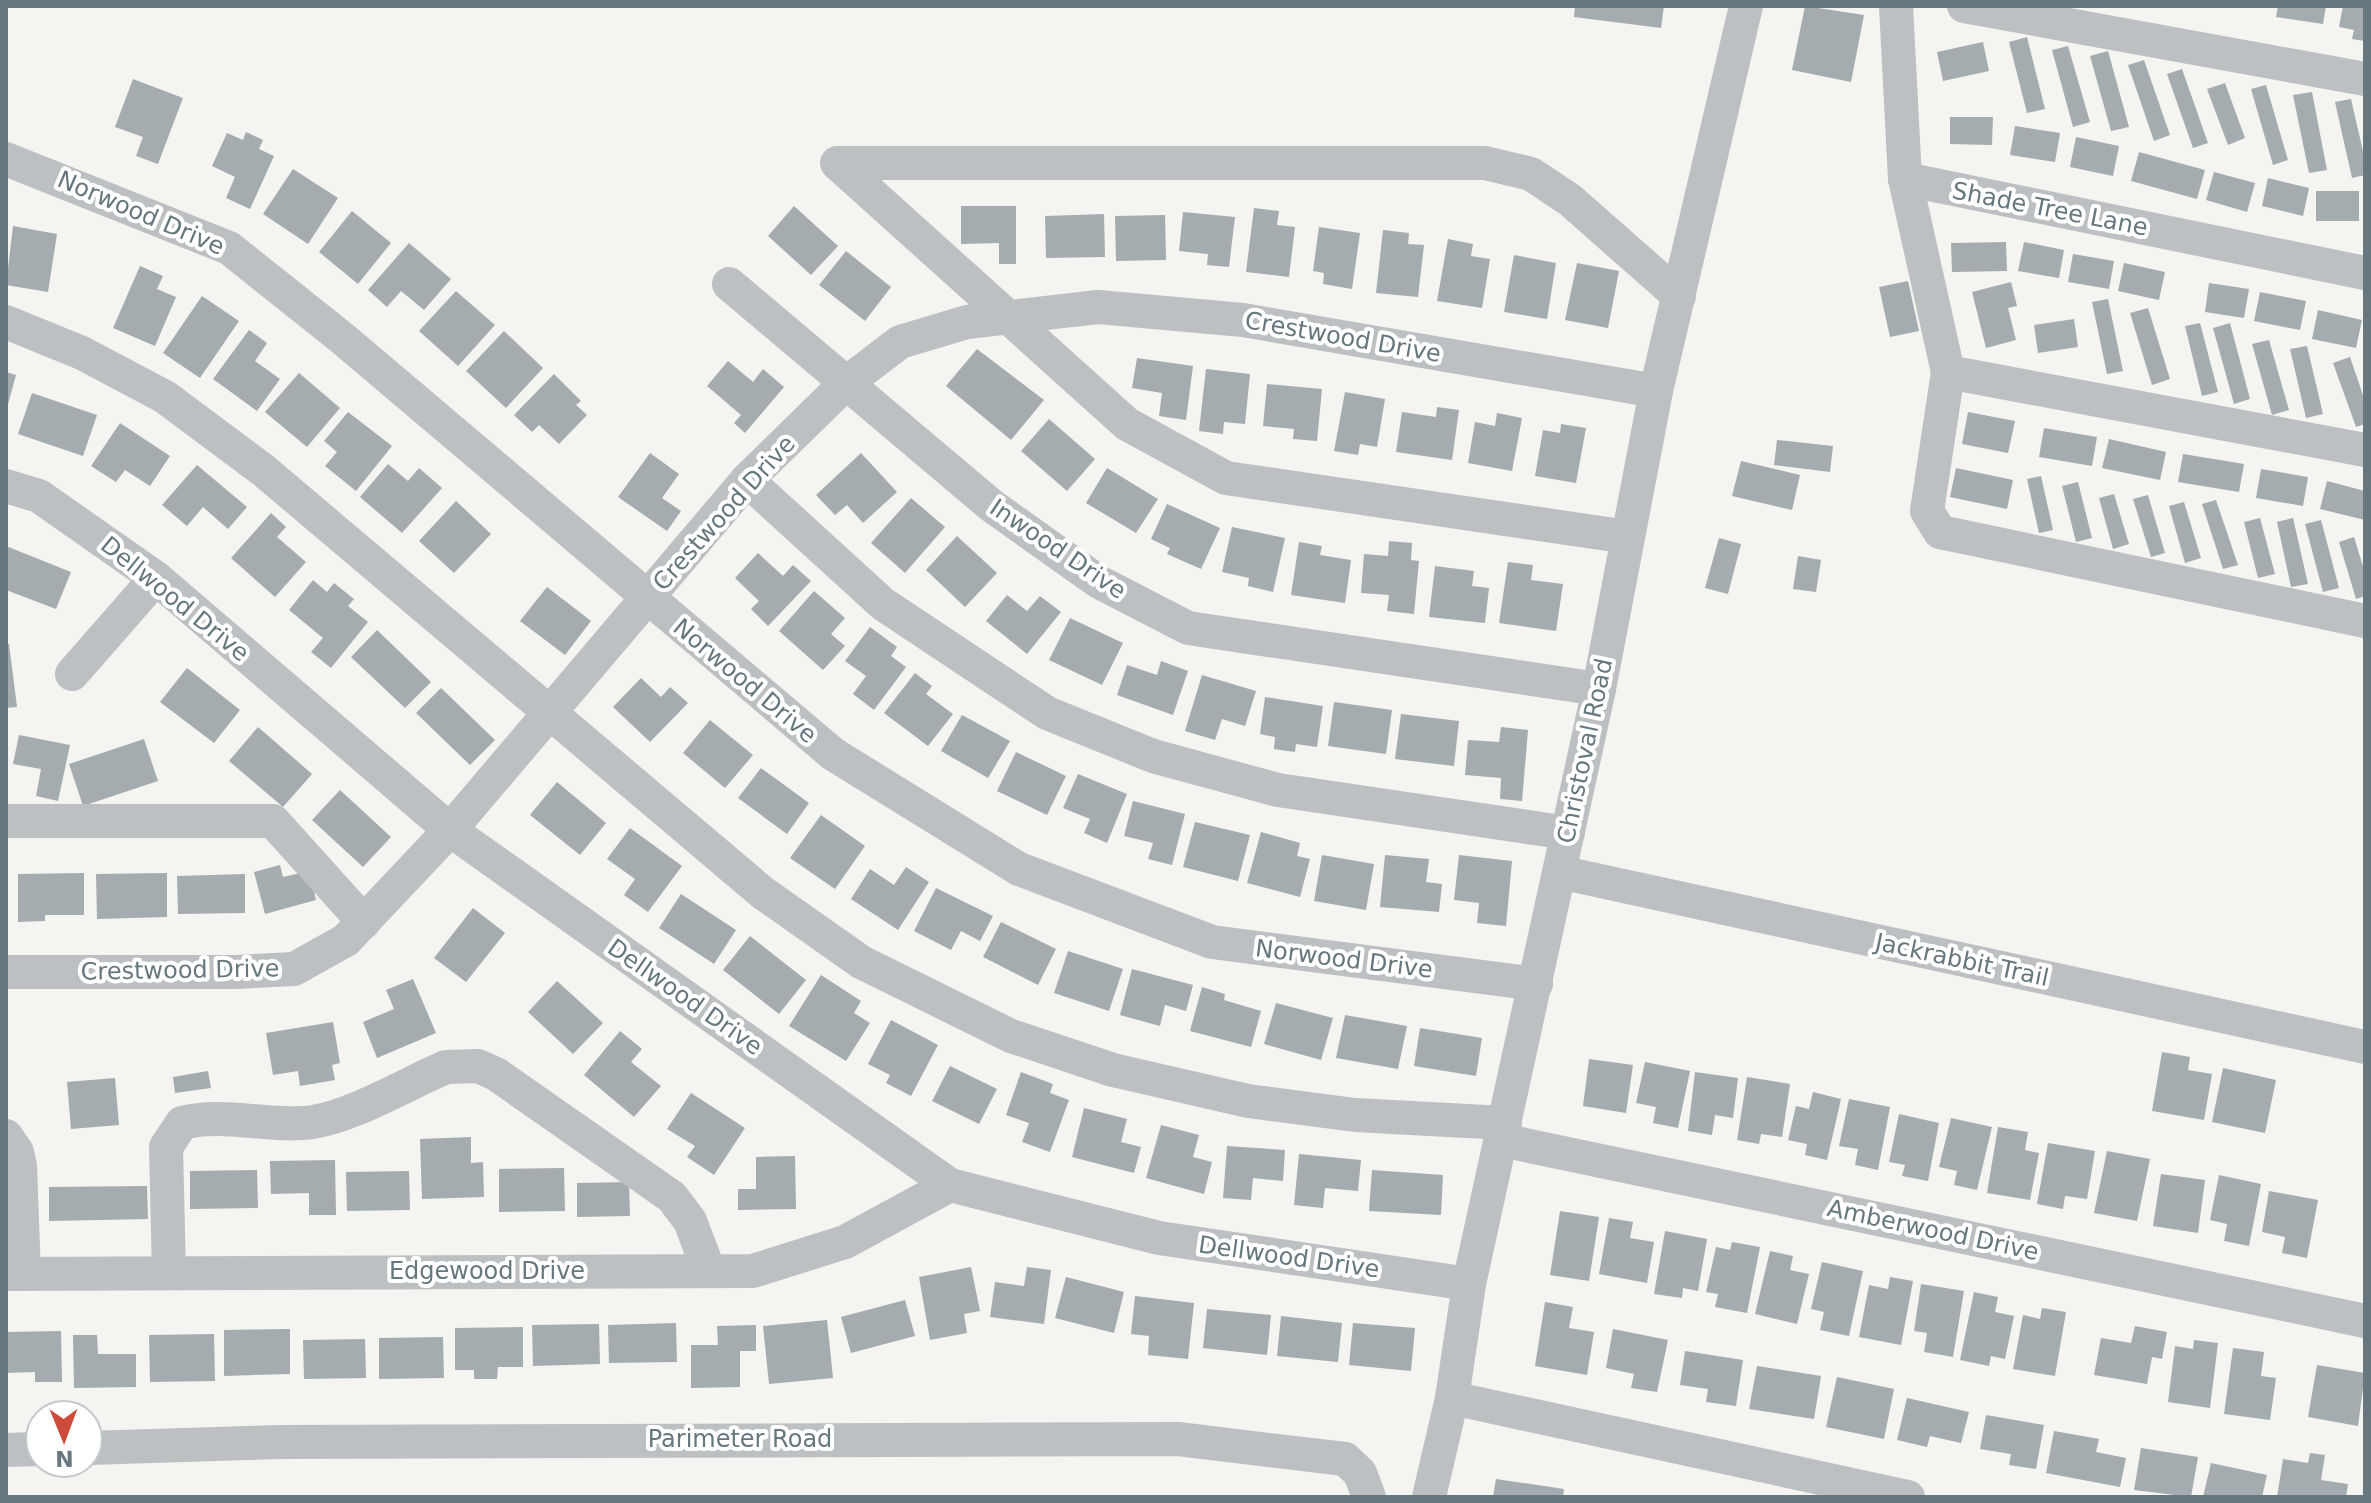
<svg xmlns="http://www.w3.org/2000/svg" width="2371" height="1503" viewBox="0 0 2371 1503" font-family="'DejaVu Sans',sans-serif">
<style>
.building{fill:#a4acaf}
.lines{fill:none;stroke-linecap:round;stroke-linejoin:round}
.minor{stroke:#bcc0c2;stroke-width:34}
.labels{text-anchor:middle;stroke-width:8;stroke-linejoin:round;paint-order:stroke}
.street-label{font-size:24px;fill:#67777e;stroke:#fff}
</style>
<rect width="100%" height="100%" fill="#f4f4f1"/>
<!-- building -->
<g class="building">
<path d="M1575,6h89l-3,22 -87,-11z"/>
<path d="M1805,6l59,9 -13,67 -59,-12z"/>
<path d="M2278,6h48l-3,18 -47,-7z"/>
<path d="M2343,6h22v35l-13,-2 2,-9 -15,-3z"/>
<path d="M2027,37l18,72 -18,4 -18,-71z"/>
<path d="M1983,42l6,29 -46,10 -6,-29z"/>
<path d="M2068,46l22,76 -17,5 -21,-77z"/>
<path d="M2108,51l21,76 -18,4 -21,-75z"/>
<path d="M2144,60l26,75 -16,6 -26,-76z"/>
<path d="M2182,69l26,74 -15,5 -26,-74z"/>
<path d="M133,79l50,19 -25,66 -22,-8 7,-19 -28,-10z"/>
<path d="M2225,83l20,55 -17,7 -21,-56z"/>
<path d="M2266,85l22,75 -15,5 -22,-76z"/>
<path d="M2312,92l15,78 -18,3 -16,-78z"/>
<path d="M2351,99l14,61v15l-13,3 -17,-76z"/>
<path d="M1950,117h43l-1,28 -42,-1z"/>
<path d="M2015,126l45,7 -5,29 -45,-7z"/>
<path d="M246,132l17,8 -4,9 15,7 -24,53 -24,-11 9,-21 -23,-11 15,-33 16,7z"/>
<path d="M2076,137l43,9 -6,30 -43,-9z"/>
<path d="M2139,152l66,18 -8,29 -66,-18z"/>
<path d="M293,169l45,29 -30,46 -45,-30z"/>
<path d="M2214,172l41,11 -8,29 -41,-12z"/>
<path d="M2268,178l41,10 -6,28 -41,-10z"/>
<rect x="2316" y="191" width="43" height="30"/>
<path d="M794,206l44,40 -27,29 -43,-39z"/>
<path d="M961,206h55v58h-17v-21l-38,1z"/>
<path d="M1254,208l25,3 -2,14 18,2 -6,50 -43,-5z"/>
<path d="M352,211l39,32 -33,41 -39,-32z"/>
<path d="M1183,212l52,5 -6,50 -22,-2 1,-11 -29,-3z"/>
<path d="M1104,214l1,43 -59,1 -1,-42z"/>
<path d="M1165,215l1,45 -50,1 -1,-45z"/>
<path d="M13,226l44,8 -9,58 -42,-7z"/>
<path d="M1319,227l41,6 -8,56 -29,-5 1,-11 -11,-2z"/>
<path d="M1383,230l26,3 -1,11 16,1 -6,52 -42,-4z"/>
<path d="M1448,239l25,5 -2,12 19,3 -8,49 -45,-7z"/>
<path d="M2006,242l1,29 -55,1 -1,-29z"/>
<path d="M2024,242l40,8 -5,28 -41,-7z"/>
<path d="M409,243l42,36 -27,31 -23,-19 -14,16 -19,-17z"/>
<path d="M846,251l45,36 -26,34 -46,-36z"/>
<path d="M2073,254l41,7 -5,28 -41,-7z"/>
<path d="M1514,255l42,8 -9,56 -43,-7z"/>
<path d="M1577,263l42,8 -11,57 -43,-8z"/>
<path d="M2124,263l41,9 -6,28 -41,-9z"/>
<path d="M140,266l23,10 -6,13 19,8 -21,49 -42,-18z"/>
<path d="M1908,281l11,50 -29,6 -11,-50z"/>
<path d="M2011,282l6,24 -9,2 8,32 -30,8 -14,-56z"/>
<path d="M2209,283l40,6 -5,29 -39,-6z"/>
<path d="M456,291l39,34 -37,41 -39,-35z"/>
<path d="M2260,292l46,9 -6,29 -46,-9z"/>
<path d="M202,296l37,25 -39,57 -37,-25z"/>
<path d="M2108,299l15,72 -16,3 -15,-72z"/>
<path d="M2148,308l22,71 -18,6 -22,-72z"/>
<path d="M2318,310l44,10 -6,28 -44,-9z"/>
<path d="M2074,319l4,28 -40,6 -4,-28z"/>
<path d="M2200,323l18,69 -16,4 -17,-70z"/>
<path d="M2230,323l20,76 -16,5 -21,-76z"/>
<path d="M249,330l18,13 -12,18 25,18 -23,32 -44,-32z"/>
<path d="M504,331l39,37 -37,40 -40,-37z"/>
<path d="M2269,340l20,70 -17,5 -20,-71z"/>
<path d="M2307,346l16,68 -17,4 -16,-69z"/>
<path d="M977,349l67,51 -33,40 -65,-54z"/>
<path d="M2350,357l15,44v23l-9,3 -23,-64z"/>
<path d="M1137,358l56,8 -7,54 -27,-4 3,-23 -30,-5z"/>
<path d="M728,361l25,21 10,-13 21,18 -39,46 -11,-10 7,-8 -34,-29z"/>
<path d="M1206,369l44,5 -5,50 -21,-2 -1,12 -24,-3z"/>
<path d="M6,372l10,3 -9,33h-1z"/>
<path d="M299,373l41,35 -33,39 -42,-35z"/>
<path d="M554,374l27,27 -5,4 11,10 -28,29 -20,-19 -7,7 -18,-17z"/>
<path d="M1267,384l55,5 -5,52 -24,-2 1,-10 -31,-3z"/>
<path d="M1345,392l40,7 -8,48 -17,-3 -2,11 -24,-4z"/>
<path d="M32,393l65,22 -14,41 -65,-22z"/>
<path d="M1437,407l22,3 -7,50 -56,-8 6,-40 34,5z"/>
<path d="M348,412l44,34 -36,45 -31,-25 12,-14 -13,-11z"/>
<path d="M1968,412l47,9 -7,32 -46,-9z"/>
<path d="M1497,413l25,5 -10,53 -44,-8 7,-41 20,4z"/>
<path d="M1049,419l46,40 -28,32 -46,-40z"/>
<path d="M120,423l50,33 -20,30 -25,-16 -9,12 -25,-16z"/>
<path d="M1561,424l25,4 -10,55 -41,-7 8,-46 17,3z"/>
<path d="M2044,428l53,9 -5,29 -53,-9z"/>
<path d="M2109,439l57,13 -6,28 -58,-12z"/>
<path d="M1777,440l56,6 -3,26 -56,-7z"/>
<path d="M650,453l29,21 -17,24 19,13 -14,20 -49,-34z"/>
<path d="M861,453l36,39 -34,31 -16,-18 -12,10 -19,-20z"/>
<path d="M2183,454l61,10 -5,28 -61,-10z"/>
<path d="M1741,461l59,14 -8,35 -60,-14z"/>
<path d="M388,464l20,17 11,-13 23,20 -40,45 -42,-36z"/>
<path d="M197,465l50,42 -19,22 -25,-22 -16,19 -25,-21z"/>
<path d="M1107,468l51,31 -22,34 -50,-30z"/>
<path d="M1956,468l57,12 -6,29 -57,-12z"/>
<path d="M2261,469l47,8 -5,29 -47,-8z"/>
<path d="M2041,476l12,54 -14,3 -12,-54z"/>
<path d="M2327,481l38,10v29l-45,-11z"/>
<path d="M2078,482l14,56 -16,4 -14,-56z"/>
<path d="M2114,494l15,50 -16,5 -14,-51z"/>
<path d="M2148,495l17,58 -14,4 -18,-58z"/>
<path d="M911,498l34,29 -40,46 -34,-30z"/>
<path d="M2216,500l22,65 -15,4 -21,-65z"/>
<path d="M456,501l35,33 -37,39 -35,-32z"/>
<path d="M2184,502l17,56 -16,5 -16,-57z"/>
<path d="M1167,504l53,24 -19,41 -34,-15 3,-6 -19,-9z"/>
<path d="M271,513l15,14 -9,10 29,25 -31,35 -44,-39z"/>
<path d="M2260,518l15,56 -17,4 -14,-56z"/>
<path d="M2293,518l15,66 -17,3 -14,-65z"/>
<path d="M2321,520l18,68 -16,4 -18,-68z"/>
<path d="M1232,527l53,11 -12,54 -25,-6 1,-8 -27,-6z"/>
<path d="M957,536l40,37 -32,34 -39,-37z"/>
<path d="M2354,537l11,36v23l-9,3 -17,-57z"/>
<path d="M1719,538l22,6 -13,50 -23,-6z"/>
<path d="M1389,541l23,2 -1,17 8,1 -5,53 -27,-3 2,-16 -28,-2 3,-39 24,2z"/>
<path d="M1299,542l23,4 -2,9 31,5 -6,43 -54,-8z"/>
<path d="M6,546l65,26 -15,37 -50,-19z"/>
<path d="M758,553l25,23 10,-11 18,16 -43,45 -17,-17 8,-8 -24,-23z"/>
<path d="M1798,556l23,4 -5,32 -23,-3z"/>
<path d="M1508,562l25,3 -2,15 32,4 -7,47 -57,-8z"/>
<path d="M1435,566l39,5 -2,15 17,2 -4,35 -56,-6z"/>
<path d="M313,580l14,12 7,-9 20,16 -6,7 20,16 -37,46 -20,-16 12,-14 -34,-28z"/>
<path d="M547,587l44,34 -26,34 -45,-34z"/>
<path d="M814,591l31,27 -14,16 14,12 -22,24 -44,-39z"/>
<path d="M1007,595l20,16 13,-15 21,16 -34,42 -41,-33z"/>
<path d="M1070,618l53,25 -21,42 -53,-25z"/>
<path d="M870,627l27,20 -6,9 15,11 -32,43 -21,-16 13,-18 -21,-15z"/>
<path d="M377,630l54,52 -26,26 -54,-51z"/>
<path d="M6,644h3l8,63 -11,1z"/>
<path d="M1161,661l27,10 -15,44 -56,-20 10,-30 30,10z"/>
<path d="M187,668l53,42 -26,33 -54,-41z"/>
<path d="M915,673l17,13 -6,8 27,20 -25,32 -44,-33z"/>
<path d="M1202,675l54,16 -11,35 -23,-7 -7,21 -30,-9z"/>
<path d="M641,678l20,19 9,-10 18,16 -38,39 -37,-35z"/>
<path d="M441,688l54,52 -25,25 -54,-52z"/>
<path d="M1265,697l58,9 -6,41 -21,-3 -1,8 -21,-3 1,-12 -15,-3z"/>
<path d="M1334,702l58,8 -6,44 -58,-8z"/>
<path d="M1401,714l58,7 -5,45 -59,-7z"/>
<path d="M962,715l48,26 -22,37 -47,-27z"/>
<path d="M710,720l43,35 -28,33 -42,-35z"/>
<path d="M258,727l54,47 -29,33 -54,-46z"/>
<path d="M1501,727l27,3 -6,71 -22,-2 1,-21 -36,-3 3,-35 31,2z"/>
<path d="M19,735l51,10 -12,56 -22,-5 5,-27 -28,-5z"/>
<path d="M144,739l14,42 -75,25 -14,-42z"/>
<path d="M1016,752l50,24 -19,39 -50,-24z"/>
<path d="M761,768l48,35 -22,31 -49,-36z"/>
<path d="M1078,774l49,20 -20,49 -23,-10 6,-14 -27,-11z"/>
<path d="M557,782l49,41 -26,32 -50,-40z"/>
<path d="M340,790l51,47 -28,30 -51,-47z"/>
<path d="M1133,801l52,13 -13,51 -24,-6 5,-16 -29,-7z"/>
<path d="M821,815l44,31 -30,43 -45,-31z"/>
<path d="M1195,822l55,13 -12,46 -55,-14z"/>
<path d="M630,828l52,38 -34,46 -24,-17 11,-16 -28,-20z"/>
<path d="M1261,832l39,11 -3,13 13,3 -10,38 -53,-14z"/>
<path d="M1322,855l52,9 -8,46 -52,-9z"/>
<path d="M1385,855l44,4 -3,23 16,2 -3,28 -59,-5z"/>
<path d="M1459,855l53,6 -6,65 -29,-3 2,-20 -25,-3z"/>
<path d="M280,865l3,12 26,-6 7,29 -51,14 -11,-42z"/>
<path d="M906,867l23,15 -31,48 -47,-31 19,-30 24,16z"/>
<path d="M84,873v42h-39v6l-27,1v-48z"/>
<path d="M167,873v44l-70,2 -1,-45z"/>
<path d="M245,874v39l-67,1 -1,-38z"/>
<path d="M936,888l57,28 -13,25 -19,-10 -10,19 -37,-19z"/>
<path d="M681,894l55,36 -22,34 -55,-36z"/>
<path d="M473,908l32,25 -39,49 -32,-24z"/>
<path d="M1001,922l55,27 -18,36 -55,-28z"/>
<path d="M750,936l56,44 -27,34 -56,-44z"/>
<path d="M1068,951l55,18 -14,42 -55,-18z"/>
<path d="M1132,969l61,16 -7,26 -21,-6 -5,21 -40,-11z"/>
<path d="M821,975l40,26 -7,12 16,10 -24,38 -57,-35z"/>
<path d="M413,979l23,54 -59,25 -14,-36 31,-13 -8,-19z"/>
<path d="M557,981l46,42 -30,31 -45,-42z"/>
<path d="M1202,987l23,7 -1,6 37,11 -10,36 -61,-16z"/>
<path d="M1276,1003l57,15 -12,42 -57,-16z"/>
<path d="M1345,1015l62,11 -9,43 -62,-11z"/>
<path d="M891,1020l47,25 -27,51 -25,-13 4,-8 -22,-11z"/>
<path d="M333,1022l7,41 -8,2 3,15 -35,6 -2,-15 -25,4 -7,-42z"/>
<path d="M1420,1028l62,10 -6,38 -62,-10z"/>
<path d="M620,1031l22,18 -11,13 30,24 -27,31 -50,-42z"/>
<path d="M2162,1052l28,5 -2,13 24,4 -8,46 -52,-9z"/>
<path d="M1589,1059l44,6 -7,48 -43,-7z"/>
<path d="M1645,1062l45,9 -12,57 -25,-5 3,-16 -20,-4z"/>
<path d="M950,1066l47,23 -18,35 -47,-23z"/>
<path d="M2223,1068l53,12 -11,53 -53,-11z"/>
<path d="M208,1071l3,17 -36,5 -2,-16z"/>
<path d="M1021,1072l32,12 -3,9 19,7 -19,52 -28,-10 7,-19 -23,-8z"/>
<path d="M1695,1072l43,6 -5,40 -18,-3 -3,20 -24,-4z"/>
<path d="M1747,1077l43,7 -8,53 -21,-3 -2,10 -22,-4z"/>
<path d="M115,1078l4,47 -48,4 -4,-47z"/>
<path d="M1813,1092l28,7 -14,61 -22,-5 2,-11 -19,-4 8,-34 13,3z"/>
<path d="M691,1093l54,35 -31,47 -27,-18 8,-11 -28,-17z"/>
<path d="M1849,1099l41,8 -12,63 -23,-5 3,-16 -19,-3z"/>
<path d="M1084,1108l43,11 -6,23 20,5 -7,26 -62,-16z"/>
<path d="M1899,1114l40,9 -11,58 -26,-5 3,-11 -16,-3z"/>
<path d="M1951,1118l41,9 -15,63 -23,-5 3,-14 -18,-4z"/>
<path d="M1161,1125l38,10 -6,22 19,5 -8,32 -58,-16z"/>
<path d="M1998,1127l30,5 -3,18 14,3 -9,47 -43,-7z"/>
<path d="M471,1137v26l12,-1 1,35 -62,2 -2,-60z"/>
<path d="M2048,1143l47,8 -8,48 -22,-3 -2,13 -26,-5z"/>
<path d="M1227,1146l58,4 -2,31 -30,-3 -2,22 -28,-2z"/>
<path d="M2107,1151l43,8 -13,62 -43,-8z"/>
<path d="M1299,1154l62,6 -3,31 -33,-3 -2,20 -29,-3z"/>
<path d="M795,1156l1,53 -58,1v-21h18v-32z"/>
<path d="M335,1160l1,55h-27v-22l-38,1 -1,-33z"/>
<path d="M564,1168l1,43 -66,1v-43z"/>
<path d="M257,1170l1,38 -68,1v-38z"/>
<path d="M1372,1170l71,5 -2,40 -72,-4z"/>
<path d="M409,1171l1,39 -63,1 -1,-39z"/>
<path d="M2161,1174l44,6 -7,53 -45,-7z"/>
<path d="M2219,1175l42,9 -12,62 -25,-5 3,-17 -17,-4z"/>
<path d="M629,1182l1,34 -53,1v-34z"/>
<path d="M147,1186l1,33 -99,2v-34z"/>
<path d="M2269,1191l49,9 -11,58 -25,-5 3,-16 -23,-5z"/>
<path d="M1560,1211l39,6 -10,64 -39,-6z"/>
<path d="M1609,1218l24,4 -3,16 24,4 -7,41 -48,-9z"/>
<path d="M1665,1231l42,8 -9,52 -15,-3 -1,10 -28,-4z"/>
<path d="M1732,1242l28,5 -13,66 -32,-6 3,-13 -12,-2 10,-45 14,3z"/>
<path d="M1770,1251l23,5 -3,14 19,4 -12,50 -42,-10z"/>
<path d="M1822,1262l41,9 -14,65 -29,-6 4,-18 -13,-3z"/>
<path d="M971,1267l9,44 -16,3 3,19 -37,7 -11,-63z"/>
<path d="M1027,1267l24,3 -7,54 -54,-7 5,-35 29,4z"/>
<path d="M1066,1277l58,15 -10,41 -59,-15z"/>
<path d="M1890,1277l23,4 -12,64 -42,-8 10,-52 19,4z"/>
<path d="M1921,1284l43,7 -11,66 -29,-5 3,-19 -13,-2z"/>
<path d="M1974,1292l24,5 -3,15 19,4 -9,43 -14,-3 -2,10 -29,-6z"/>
<path d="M1135,1296l59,7 -6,56 -40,-4 1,-19 -18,-2z"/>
<path d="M905,1300l10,36 -64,17 -10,-36z"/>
<path d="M1545,1302l28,5 -4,21 25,4 -7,43 -52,-9z"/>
<path d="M2042,1308l24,4 -11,64 -42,-7 10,-54 17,4z"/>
<path d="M1207,1309l64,6 -4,40 -64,-7z"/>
<path d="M1281,1316l61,7 -4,39 -61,-6z"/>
<path d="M827,1320l6,58 -64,6 -6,-58z"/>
<path d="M676,1323l1,39 -68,1 -1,-38z"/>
<path d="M1353,1323l62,5 -4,43 -62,-6z"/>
<path d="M599,1324l1,40 -67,2 -1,-41z"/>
<path d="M756,1325v26h-16v36l-49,1v-43h27l-1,-19z"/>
<path d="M2135,1326l32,6 -5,27 -10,-2 -5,27 -53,-9 7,-37 30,5z"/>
<path d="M523,1327v40h-25l-1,12h-23v-9h-19v-42z"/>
<path d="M290,1329v45l-66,2v-46z"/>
<path d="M1613,1329l55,11 -11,52 -26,-4 3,-14 -28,-6z"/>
<path d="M61,1331l1,51h-27v-10l-29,1v-41z"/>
<path d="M214,1334l1,47 -65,1 -1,-47z"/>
<path d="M73,1335h24l1,19h38v33l-62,1z"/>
<path d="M443,1337l1,41 -65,1v-41z"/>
<path d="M365,1339l1,39 -62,1 -1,-39z"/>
<path d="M2194,1340l24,3 -8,65 -42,-6 7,-56 18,3z"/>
<path d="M2233,1348l31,4 -3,24 15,2 -6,42 -46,-6z"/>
<path d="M1685,1351l58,9 -7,46 -30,-4 2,-13 -28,-4z"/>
<path d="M2317,1365l48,8 -7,53 -50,-9z"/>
<path d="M1757,1366l64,10 -7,43 -65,-10z"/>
<path d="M1837,1377l57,12 -10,50 -58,-12z"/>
<path d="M1907,1398l62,14 -8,31 -31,-7 -3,11 -30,-7z"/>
<path d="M1986,1415l58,10 -8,44 -27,-4 2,-11 -31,-5z"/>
<path d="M2054,1431l45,8 -3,13 30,6 -6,29 -74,-14z"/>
<path d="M2141,1448l57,9 -7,40 -57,-7z"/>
<path d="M2310,1453l15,2 -4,25 27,4 -2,13h-69l6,-38 25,4z"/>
<path d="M2211,1463l56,12 -5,22h-59z"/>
<path d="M1496,1479l68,10 -1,8h-70z"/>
</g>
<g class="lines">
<!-- minor -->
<g class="minor">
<path d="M1896,6l9,173 460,94"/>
<path d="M1964,6l401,73"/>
<path d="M6,159l223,89 113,90 491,416 186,115 193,73 324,42"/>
<path d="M1905,179l43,193 417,78"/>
<path d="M729,284l263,222 107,76 89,46 411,61"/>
<path d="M6,322l76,31 83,44 98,73 500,423 98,69 150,74 102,34 135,31 107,14 150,8"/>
<path d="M1948,372l-21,139 13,21 425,89"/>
<path d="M747,480l136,124 164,109 106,43 125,34 290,43"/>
<path d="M6,486l33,10 117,82 294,252 500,355 209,53 310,46"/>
<path d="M1628,537l-402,-59 -99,-54 -290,-261h648l46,11 39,26 109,96"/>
<path d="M72,674l84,-96"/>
<path d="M6,821h267l91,101"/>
<path d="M1559,872l806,175"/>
<path d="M6,972h230l58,-3 52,-29 104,-110 297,-350 98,-96 55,-42 67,-20 131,-15 145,13 413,71"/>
<path d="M6,1136l11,16 3,14 4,108"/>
<path d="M1501,1140l864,181"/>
<path d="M169,1273l-3,-126 16,-24c43,-11 88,5 131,-1 42,-7 93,-38 133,-55l32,-1 18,8 176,123 18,24 19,50"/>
<path d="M6,1274l747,-3 92,-29 105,-57"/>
<path d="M1452,1398l456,99"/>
<path d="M88,1448l193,-6 897,-3 167,20 15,14 9,24"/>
<path d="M6,1450l34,-1"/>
<path d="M1429,1497l23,-99 17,-114 130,-595 57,-298 90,-385"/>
</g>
</g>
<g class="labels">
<!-- street labels -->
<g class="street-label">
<text transform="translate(2050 209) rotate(11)" y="8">Shade Tree Lane</text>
<text transform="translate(141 213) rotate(23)" y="8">Norwood Drive</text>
<text transform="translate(1343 337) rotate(10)" y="8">Crestwood Drive</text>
<text transform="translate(724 513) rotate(-48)" y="8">Crestwood Drive</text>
<text transform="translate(1058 549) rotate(34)" y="8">Inwood Drive</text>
<text transform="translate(175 599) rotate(39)" y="8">Dellwood Drive</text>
<text transform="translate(745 681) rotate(40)" y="8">Norwood Drive</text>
<text transform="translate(1585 751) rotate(-78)" y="8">Christoval Road</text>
<text transform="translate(1344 959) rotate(7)" y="8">Norwood Drive</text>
<text transform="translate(1962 960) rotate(12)" y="8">Jackrabbit Trail</text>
<text transform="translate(180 970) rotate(-1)" y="8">Crestwood Drive</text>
<text transform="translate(685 997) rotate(35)" y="8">Dellwood Drive</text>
<text transform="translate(1933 1230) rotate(12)" y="8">Amberwood Drive</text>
<text transform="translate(1289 1257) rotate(8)" y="8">Dellwood Drive</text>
<text x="487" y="1279">Edgewood Drive</text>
<text x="740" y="1447">Parimeter Road</text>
</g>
</g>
<!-- border -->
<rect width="2371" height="1503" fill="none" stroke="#67777e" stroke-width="16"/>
<!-- north arrow -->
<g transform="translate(64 1439) rotate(179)"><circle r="38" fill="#ffffff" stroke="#c2c9cb" stroke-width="2"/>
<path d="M0-6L14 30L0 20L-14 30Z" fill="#cc4b3a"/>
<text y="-12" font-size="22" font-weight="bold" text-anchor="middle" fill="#67777e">N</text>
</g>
</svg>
